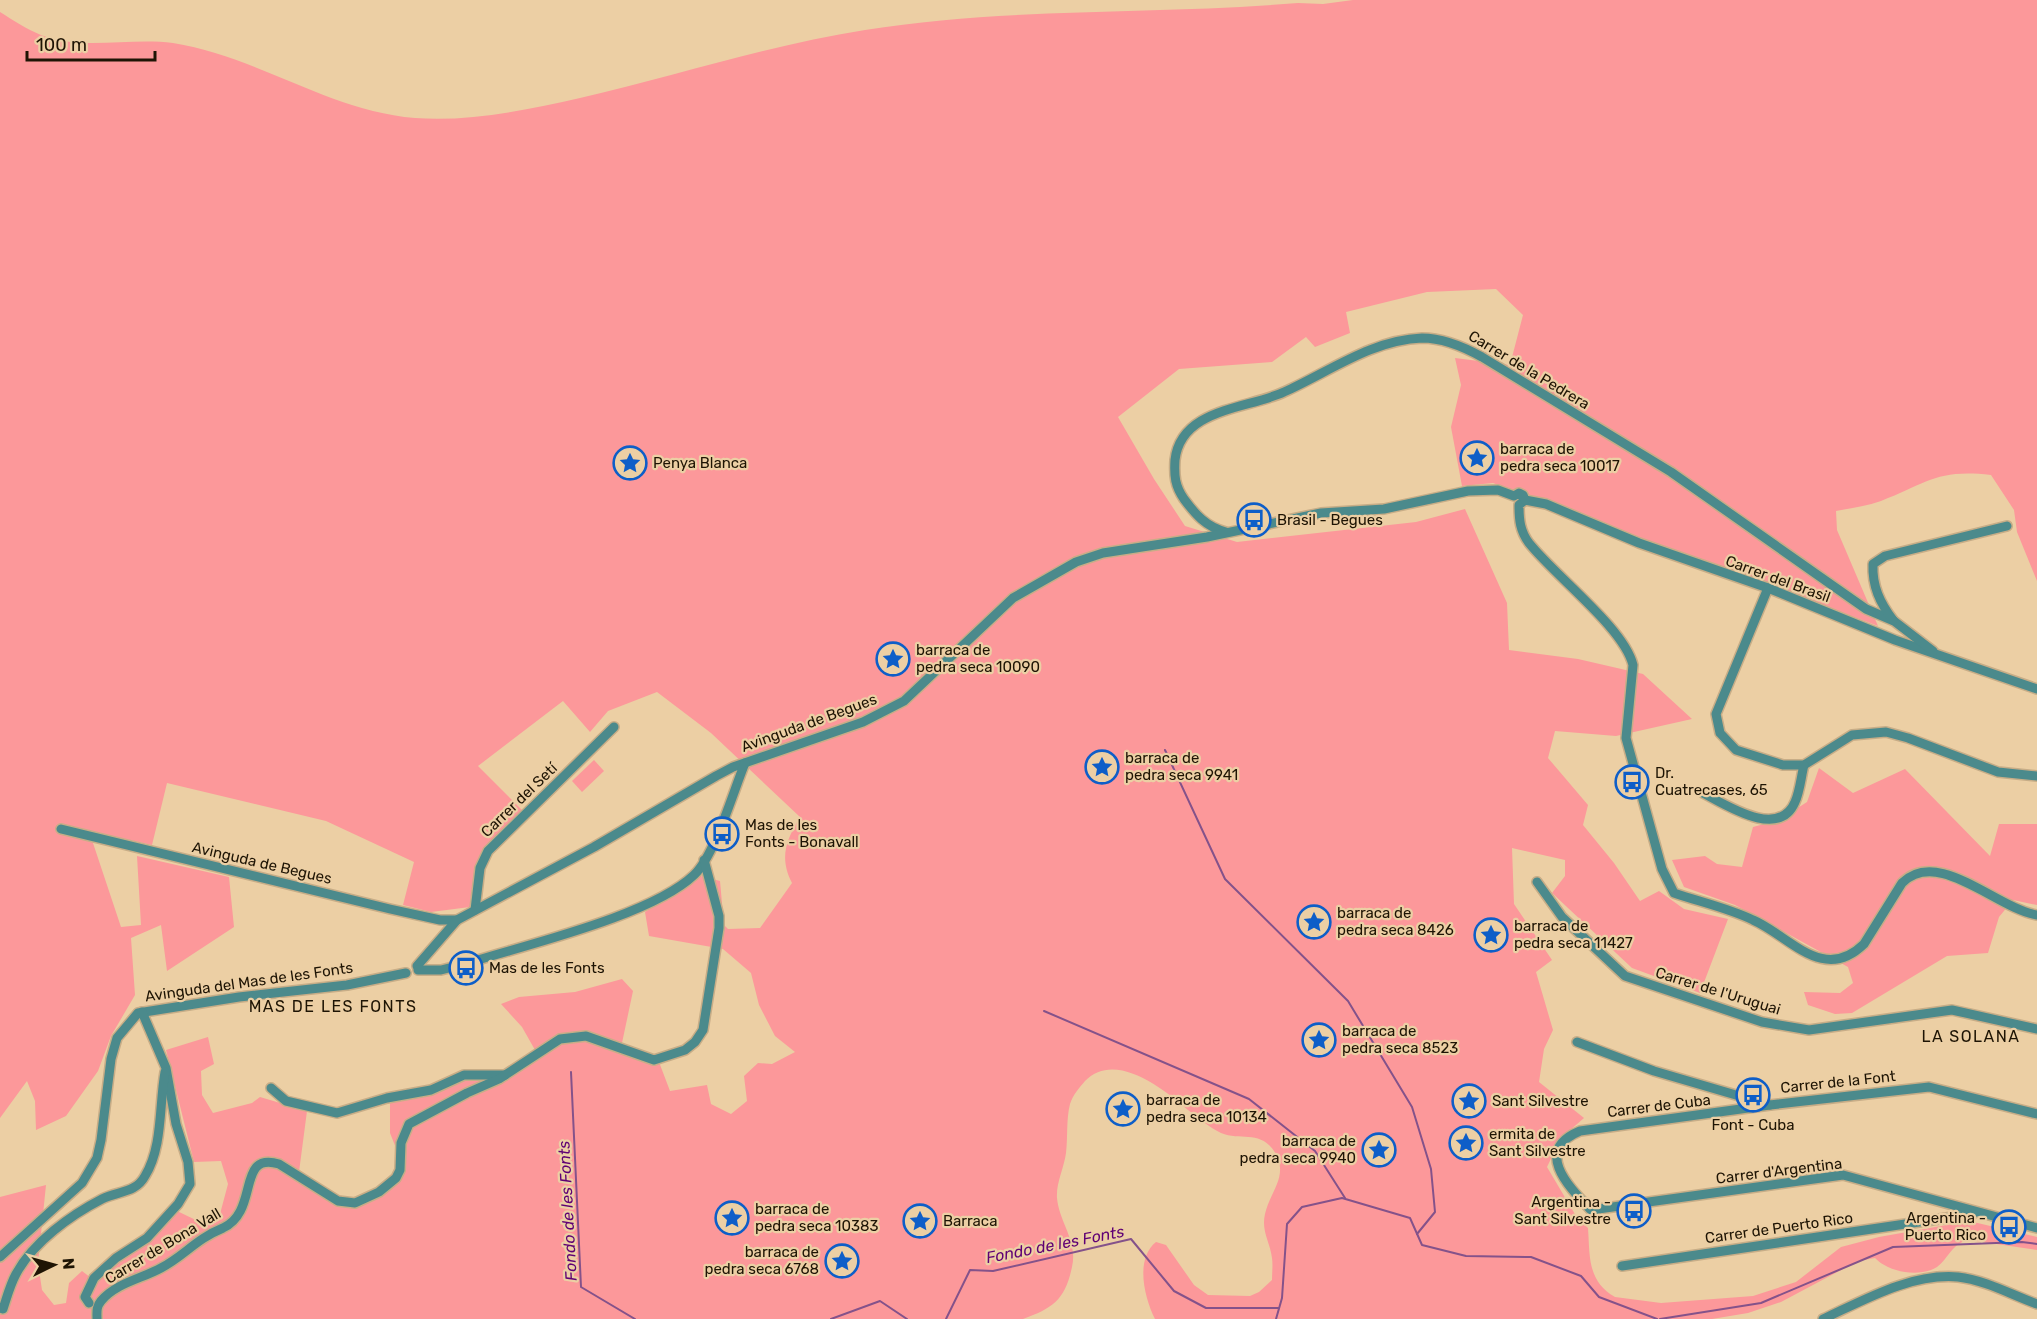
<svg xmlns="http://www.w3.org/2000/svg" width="2037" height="1319" viewBox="0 0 2037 1319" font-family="Rubik,sans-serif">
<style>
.green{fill:#fc989a}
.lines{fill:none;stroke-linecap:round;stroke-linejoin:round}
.stream{stroke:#84528a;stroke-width:2}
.minor-casing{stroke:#c7ad87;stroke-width:12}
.minor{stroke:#4b8a8c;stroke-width:9}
.labels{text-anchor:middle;stroke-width:4.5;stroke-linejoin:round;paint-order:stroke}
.street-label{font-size:15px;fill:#1e1404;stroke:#eccfa4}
.poi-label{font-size:15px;fill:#1e1404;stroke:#eccfa4;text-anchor:start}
.neighbourhood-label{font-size:16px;letter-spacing:1.5px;fill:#1e1404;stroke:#eccfa4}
.water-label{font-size:16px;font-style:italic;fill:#5f0074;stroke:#eccfa4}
</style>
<rect width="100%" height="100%" fill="#eccfa4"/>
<!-- green -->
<g class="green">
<path d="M1353,0h684v581l-20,-49 -3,-22 -23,-35c-55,-6 -63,8 -110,26 -14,5 -30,7 -45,10l1,19 41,96 -385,-143 -31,3 -11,-59 10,-42 -6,-27 55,7 13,-50 -27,-26 -69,3 -81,20 4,21 -35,14 -9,-10 -34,25 -93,7 -61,48 36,62 31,47 52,16 179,-20 49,-13 42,94 2,47 69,9 65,15 49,45 -76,17 -61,-5 -7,27 40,47 -5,20 31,38 26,38 19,-10 25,18 44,10 -28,74 -68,-25 -80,-75 13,-17v-16l-53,-12 2,56 38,56 -16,12 17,58 -9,19 -5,33 45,36 -23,20 -14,29 29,49 12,12c2,28 -1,53 27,69l46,6 92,-7 43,-14 45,-35 38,-10 90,-16 68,16v13l-68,-10c-17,3 -20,18 -32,27 -18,11 -49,5 -62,-9l-17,3 -77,41 -33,11 -36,6h-557c-11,-22 -20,-60 1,-77l10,3 28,40 14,10 42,1 9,-4 13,-12c0,-7 1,-15 0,-22 -2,-16 -11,-27 -7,-44 5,-23 25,-39 9,-63 -14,-21 -33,-10 -53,-18 -11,-5 -24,-16 -33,-23 -24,-21 -73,-60 -103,-29 -6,7 -12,14 -15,23 -4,16 -2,33 -4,49 -2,15 -10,30 -9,45 2,24 21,43 15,69 -7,33 -19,41 -49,52h-1023v-122l46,-12 -8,78 4,27 12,15 12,-2 3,-20 13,-12 13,10 82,-70 23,11 20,-8 8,-30 -7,-23 -27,1 -28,-112 42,-13 6,27 -13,7 1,24 11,18 39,-10 8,-6 47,14 -8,61c44,28 55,40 98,-1l1,-18 -8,-20v-31l42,-9 33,-16 38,5 36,-25 -17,-30 -21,-23 18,-7 56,-5 47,-13 11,12 -11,52 37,19 11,29 37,-6 4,19 20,10 16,-13 -3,-25 14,-13 14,1 23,-12 -20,-16 -16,-31 -8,-32 -28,-24 -74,-13 -4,-24 56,-36 19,5 4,44 4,4 32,-1 32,-45c-13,-25 -6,-43 8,-66l-89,-84 -54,-41 -49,19 -18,21 -27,-31 -85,65 44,44c-32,35 -49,48 -52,97l-39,5 -28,-7 11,-43 -88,-41 -159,-38 -15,62 -63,-14 32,96 20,-2 -4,-69 92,21 5,50 -67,44 -6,-46 -30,13 4,57 -24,41 -13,35 -32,45 -30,14 -1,-29 -8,-20 -27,37v-1106c13,8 26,17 41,23 41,16 89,2 132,8 84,13 156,68 242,75 54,4 112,-8 165,-20 95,-22 189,-53 285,-68 143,-23 289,-15 433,-27l25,1z"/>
<path d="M594,760l10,11 -22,21 -10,-11z"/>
<path d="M1819,768l34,25 52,-24 85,87 9,-32h38v81l-24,-5 -14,17 -11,36 -41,3 -95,57 -17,1 -27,-9 -4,-13 36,1 13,-10 -5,-16 -113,-62 -51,-18 -12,-27 33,-4 12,8 25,3 11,-40 26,-7 28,-18z"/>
</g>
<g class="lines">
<!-- stream -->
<g class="stream">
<path d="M1165,750l60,129 123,122 64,106 19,62 4,43 -18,22"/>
<path d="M1044,1011l205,88 66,52 30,47"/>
<path d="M571,1072l10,215 54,32"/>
<path d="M831,1319l49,-18 27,18"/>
<path d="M946,1319l24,-49 23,1 138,-32 43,52 32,17h73"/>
<path d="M1276,1319l6,-21 5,-74 15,-17 40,-9 68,20 12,27 44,11 65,1 50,19 18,21 58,22"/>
<path d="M1660,1319l101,-16 132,-56 129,-5 15,2"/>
</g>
<!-- minor casing -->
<g class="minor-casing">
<g id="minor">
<path d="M1525,500l-6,5c0,15 1,26 10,38 26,33 95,85 104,122l-7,73 36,131 12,24c26,9 54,15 79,27 37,16 70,64 111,24l38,-61c36,-36 94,25 135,32"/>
<path d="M1525,500l21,4 93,39 129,45 127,52 142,49"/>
<path d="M1226,532c-20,-5 -31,-18 -42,-33 -9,-13 -10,-23 -9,-39 6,-52 73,-51 109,-68 45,-20 87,-52 138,-54 22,0 42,9 60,19l189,115 195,137 28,12 39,30"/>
<path d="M1768,588l-52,126 4,19 16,17 47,15h21l48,-30 34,-3 22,6 90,34 39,4"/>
<path d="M1893,620c-13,-17 -21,-34 -20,-56l12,-8 122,-30"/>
<path d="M1703,793c23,12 76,47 92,9 5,-11 6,-25 9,-37"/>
<path d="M61,829l329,80 50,11h17"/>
<path d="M1537,882l25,35 63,59 137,46 47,8 143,-20 85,19"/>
<path d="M475,910l5,-42 8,-17 126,-124"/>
<path d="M417,966l40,-46 137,-73 122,-71 17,-9 130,-45 41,-21 109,-103 63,-36 27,-9 104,-16 114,-24 63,-4 84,-18 30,-1 16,6 5,-3 4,2 2,5"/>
<path d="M418,970h23l24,-6c59,-19 186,-48 229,-89 21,-20 39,-83 51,-112"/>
<path d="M1577,1042l77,29 116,34 159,-18 108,27"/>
<path d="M271,1088l15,13 51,12 50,-15 44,-8 33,-15h41"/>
<path d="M1770,1105l-190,26c-48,20 -10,57 11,79l252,-35 194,53"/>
<path d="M0,1257l82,-74 15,-25 4,-18 10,-81 6,-21 21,-25 101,-16 108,-12 59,-12"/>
<path d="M1622,1266l351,-52"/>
<path d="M89,1303l-4,-6 9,-19 22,-20 31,-20 31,-34 12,-20 -2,-22 -12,-38 -10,-56 -24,-56"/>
<path d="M0,1308l3,1c4,-12 7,-24 13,-35 17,-32 55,-59 86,-75 16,-8 34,-6 43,-23 18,-29 14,-71 20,-104"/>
<path d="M97,1319c0,-7 -1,-12 4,-18 15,-18 40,-22 60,-33 23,-12 35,-29 62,-40 37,-17 13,-77 56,-64l59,37 17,2 24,-11 17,-14 4,-8 1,-27 8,-19 58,-31 32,-14 61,-40 26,-3 68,24 31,-10 10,-8 8,-12 16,-102v-12l-15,-56"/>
<path d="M1823,1319c41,-19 88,-46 135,-42 27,3 54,18 79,27"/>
</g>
</g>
<!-- minor -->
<use href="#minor" class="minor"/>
</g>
<!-- icons -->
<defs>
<g id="sight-ring" transform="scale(1.725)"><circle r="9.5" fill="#eccfa4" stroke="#0e5ec8" stroke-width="1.5"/><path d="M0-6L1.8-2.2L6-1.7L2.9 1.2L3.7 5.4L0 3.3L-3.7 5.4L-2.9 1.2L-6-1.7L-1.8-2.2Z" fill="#0e5ec8"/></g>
<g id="bus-ring" transform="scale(1.725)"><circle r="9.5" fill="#eccfa4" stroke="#0e5ec8" stroke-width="1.5"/><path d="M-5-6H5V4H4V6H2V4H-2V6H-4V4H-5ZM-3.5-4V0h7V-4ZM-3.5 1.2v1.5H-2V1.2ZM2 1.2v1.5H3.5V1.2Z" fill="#0e5ec8"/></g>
</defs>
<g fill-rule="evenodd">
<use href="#sight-ring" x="1477" y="458"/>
<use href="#sight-ring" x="630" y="463"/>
<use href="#bus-ring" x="1254" y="520"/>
<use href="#sight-ring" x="893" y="659"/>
<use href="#sight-ring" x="1102" y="767"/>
<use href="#bus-ring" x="1632" y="782"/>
<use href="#bus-ring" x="722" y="834"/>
<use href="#sight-ring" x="1314" y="922"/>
<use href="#sight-ring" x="1491" y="935"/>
<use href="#bus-ring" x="466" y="968"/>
<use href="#sight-ring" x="1319" y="1040"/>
<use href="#bus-ring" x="1753" y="1095"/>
<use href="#sight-ring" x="1469" y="1101"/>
<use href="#sight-ring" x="1123" y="1109"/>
<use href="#sight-ring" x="1466" y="1143"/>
<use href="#sight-ring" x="1379" y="1150"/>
<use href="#bus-ring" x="1634" y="1211"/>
<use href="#sight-ring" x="732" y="1218"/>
<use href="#sight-ring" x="920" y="1221"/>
<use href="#bus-ring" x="2009" y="1227"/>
<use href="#sight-ring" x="842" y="1261"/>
</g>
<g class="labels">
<!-- street labels -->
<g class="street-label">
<text transform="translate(1529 370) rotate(31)" y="5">Carrer de la Pedrera</text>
<text transform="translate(1778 579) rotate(20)" y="5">Carrer del Brasil</text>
<text transform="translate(809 723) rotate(-20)" y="5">Avinguda de Begues</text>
<text transform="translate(519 800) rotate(-44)" y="5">Carrer del Setí</text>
<text transform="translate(262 863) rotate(13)" y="5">Avinguda de Begues</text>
<text transform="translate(249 982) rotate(-8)" y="5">Avinguda del Mas de les Fonts</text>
<text transform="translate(1718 991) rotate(17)" y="5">Carrer de l'Uruguai</text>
<text transform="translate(1838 1082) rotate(-6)" y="5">Carrer de la Font</text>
<text transform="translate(1659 1106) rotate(-7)" y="5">Carrer de Cuba</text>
<text transform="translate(1779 1171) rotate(-7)" y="5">Carrer d'Argentina</text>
<text transform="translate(1779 1228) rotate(-8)" y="5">Carrer de Puerto Rico</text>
<text transform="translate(163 1246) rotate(-31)" y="5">Carrer de Bona Vall</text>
</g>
<!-- poi labels -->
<g class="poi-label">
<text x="1500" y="454">barraca de<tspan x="1500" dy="17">pedra seca 10017</tspan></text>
<text x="653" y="468">Penya Blanca</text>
<text x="1277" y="525">Brasil - Begues</text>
<text x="916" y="655">barraca de<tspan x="916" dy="17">pedra seca 10090</tspan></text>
<text x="1125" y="763">barraca de<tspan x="1125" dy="17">pedra seca 9941</tspan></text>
<text x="1655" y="778">Dr.<tspan x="1655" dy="17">Cuatrecases, 65</tspan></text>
<text x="745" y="830">Mas de les<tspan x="745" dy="17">Fonts - Bonavall</tspan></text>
<text x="1337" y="918">barraca de<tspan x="1337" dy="17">pedra seca 8426</tspan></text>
<text x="1514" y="931">barraca de<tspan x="1514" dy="17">pedra seca 11427</tspan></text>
<text x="489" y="973">Mas de les Fonts</text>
<text x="1342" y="1036">barraca de<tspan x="1342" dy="17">pedra seca 8523</tspan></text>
<text x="1146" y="1105">barraca de<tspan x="1146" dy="17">pedra seca 10134</tspan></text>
<text x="1492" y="1106">Sant Silvestre</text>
<text x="1753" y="1130" text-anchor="middle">Font - Cuba</text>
<text x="1489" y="1139">ermita de<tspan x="1489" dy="17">Sant Silvestre</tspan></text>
<text x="1356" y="1146" text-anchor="end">barraca de<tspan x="1356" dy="17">pedra seca 9940</tspan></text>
<text x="1611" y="1207" text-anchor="end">Argentina -<tspan x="1611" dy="17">Sant Silvestre</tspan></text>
<text x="755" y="1214">barraca de<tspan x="755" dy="17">pedra seca 10383</tspan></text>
<text x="1986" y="1223" text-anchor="end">Argentina -<tspan x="1986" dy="17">Puerto Rico</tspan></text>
<text x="943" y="1226">Barraca</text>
<text x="819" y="1257" text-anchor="end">barraca de<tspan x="819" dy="17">pedra seca 6768</tspan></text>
</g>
<!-- neighbourhood labels -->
<g class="neighbourhood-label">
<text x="333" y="1012">MAS DE LES FONTS</text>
<text x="1971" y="1042">LA SOLANA</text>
</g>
<!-- water labels -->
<g class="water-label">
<text transform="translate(567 1211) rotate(-93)" y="6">Fondo de les Fonts</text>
<text transform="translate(1055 1244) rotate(-11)" y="6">Fondo de les Fonts</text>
</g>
</g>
<!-- north arrow -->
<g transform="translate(54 1265) rotate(85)" stroke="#eccfa4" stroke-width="4.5" paint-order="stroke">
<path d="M0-4.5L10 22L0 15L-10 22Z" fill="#1e1404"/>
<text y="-9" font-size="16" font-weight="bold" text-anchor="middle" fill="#1e1404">N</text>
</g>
<!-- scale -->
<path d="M27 51v9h128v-9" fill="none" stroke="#1e1404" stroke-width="3"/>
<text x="36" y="51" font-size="18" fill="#1e1404" stroke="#eccfa4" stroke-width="4.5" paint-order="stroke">100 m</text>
</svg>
